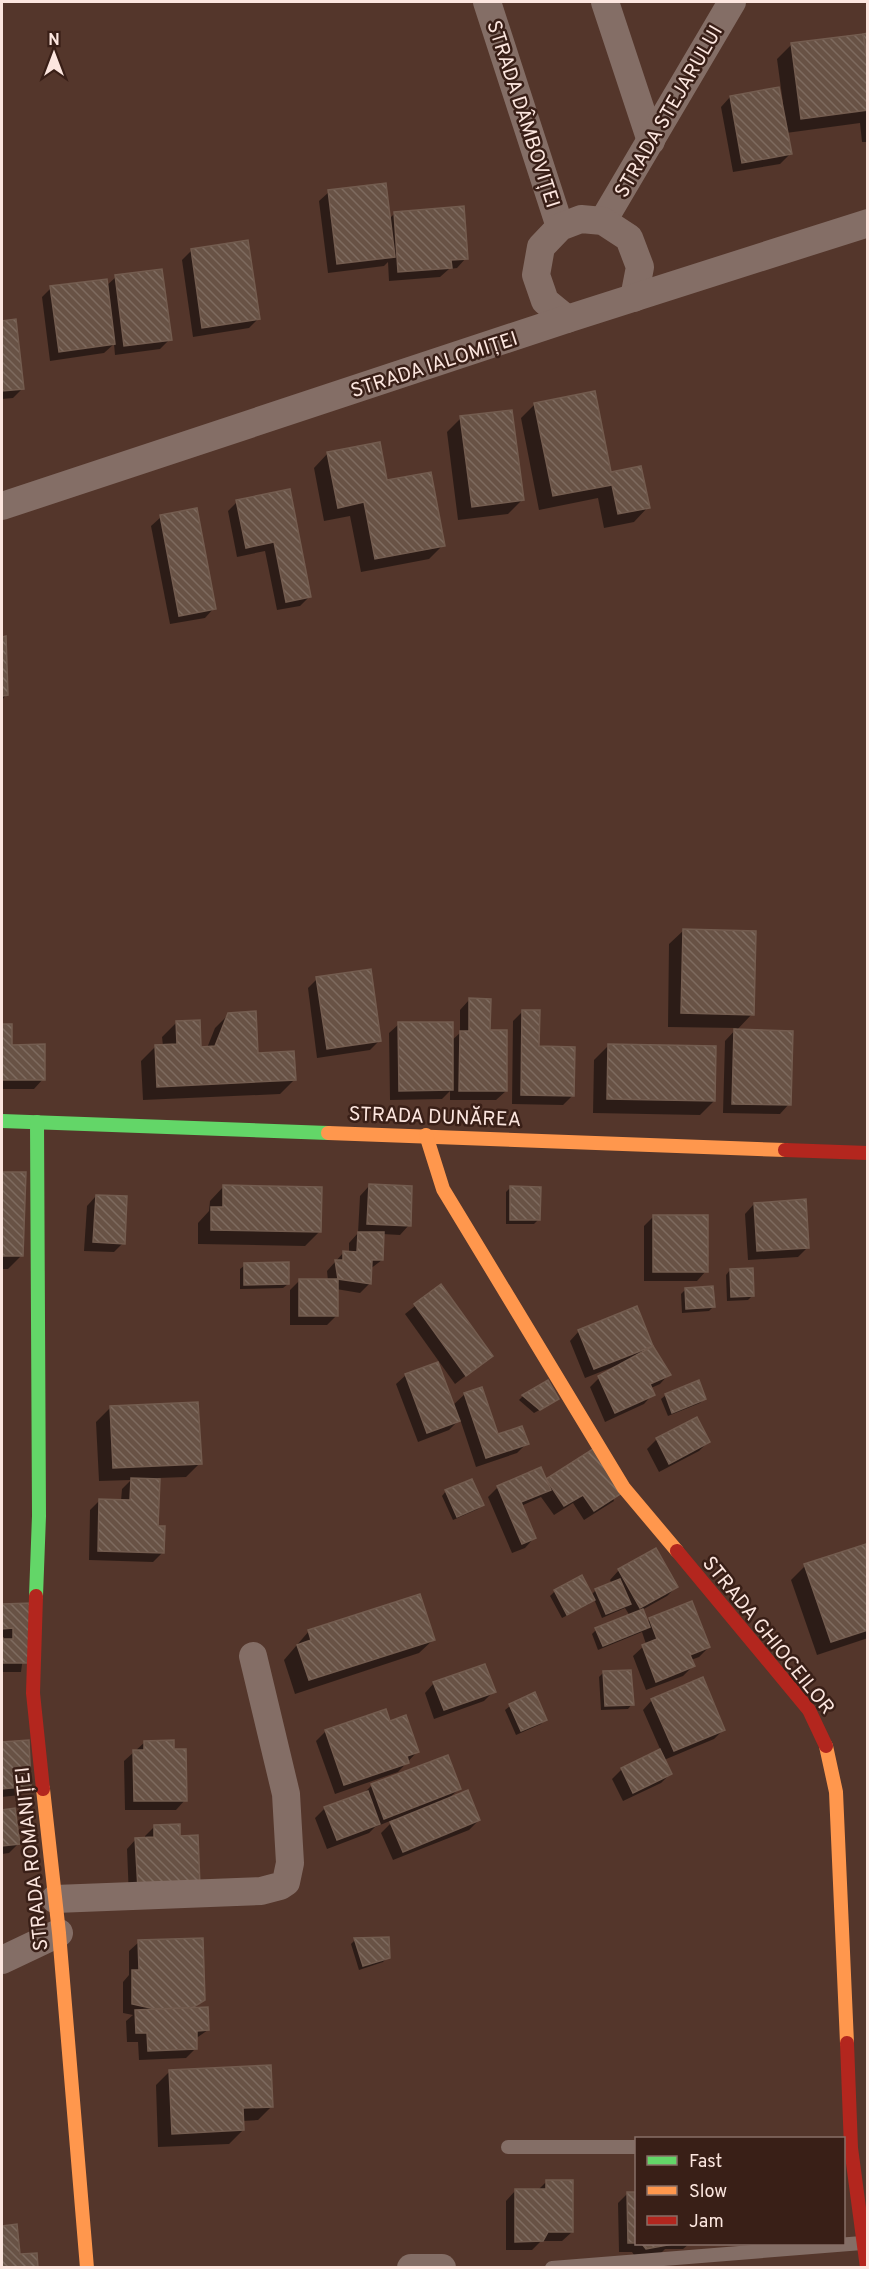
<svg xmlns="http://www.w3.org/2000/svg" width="869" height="2269" viewBox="0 0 869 2269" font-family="Overpass,sans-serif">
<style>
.shadow{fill:#0007}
.building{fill:url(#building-back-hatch);stroke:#735c4f;stroke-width:1.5}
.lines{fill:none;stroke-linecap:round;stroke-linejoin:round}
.lane{stroke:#846e66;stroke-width:14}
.street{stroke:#846e66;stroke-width:28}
.fast{stroke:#63d668;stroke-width:14}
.slow{stroke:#ff974d;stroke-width:14}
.jam{stroke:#b3261e;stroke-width:14}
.labels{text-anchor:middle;stroke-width:5;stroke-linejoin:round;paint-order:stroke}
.street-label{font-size:20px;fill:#fce6df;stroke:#391f17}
</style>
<defs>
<pattern id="building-back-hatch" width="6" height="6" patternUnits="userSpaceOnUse" patternTransform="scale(1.5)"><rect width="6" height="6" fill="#685245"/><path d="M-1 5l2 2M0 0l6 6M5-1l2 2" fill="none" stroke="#7e6b5f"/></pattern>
</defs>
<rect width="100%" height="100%" fill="#54362b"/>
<!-- shadow -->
<g class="shadow">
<path d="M868,34v108h-6l-2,-19 -74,10 4,21 -10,10 -47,8 -12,-65 9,-10 53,6 -6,-44 14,-14z"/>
<path d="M329,192l60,27 6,-6 71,45 -9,10 -8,1 -9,8 -51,4 -1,-19 -4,4 -56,7 -9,-72z"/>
<path d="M192,250l66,69 -9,9 -56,9 -11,-77z"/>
<path d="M116,277l54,62 -10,10 -45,6 -1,-11 -10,9 -54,8 -8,-64 9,-9 55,-2z"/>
<path d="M15,321l8,67 -10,10 -11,1v-77z"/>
<path d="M535,404l113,103 -14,15 -30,6 -6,-30 -59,12 -18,-92z"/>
<path d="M461,418l61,82 -14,14 -50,6 -11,-88z"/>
<path d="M328,453l58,29 57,63 -14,14 -68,13 -11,-56 -26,5 -10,-53z"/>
<path d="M289,491l21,105 -10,10 -23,4 -12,-59 -28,6 -9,-46 9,-9z"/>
<path d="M161,517l53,91 -9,10 -35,6 -19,-98z"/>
<path d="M2,638h2l2,57 -4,5z"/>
<path d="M684,930l68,84 -16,17 53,73 -9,10 -57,-1 2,-72 12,-13 -69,-1 1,-83z"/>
<path d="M317,979l63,61 -10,10 -53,8 -9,-70z"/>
<path d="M469,1000l20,32 17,59 -10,9h-46v-9l-8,8 -52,1 -1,-67 10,-9 52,17 9,-8v-23z"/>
<path d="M523,1011l15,37 35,47 -10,10 -51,-1 1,-83z"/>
<path d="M229,1014l28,40 37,26 -14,14 -137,6 -2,-39 14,-14 8,-1 -1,-9 14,-14 24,26 7,-1 8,-20z"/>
<path d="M2,1026h9v20l32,33 -9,10h-32z"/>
<path d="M608,1046l106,55 -14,14 -107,-2 1,-53z"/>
<path d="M2,1173l22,1 -2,81 -14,14h-6z"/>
<path d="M224,1186l96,45 -15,15 -107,-2v-21l11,-12 1,-10z"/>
<path d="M369,1186l40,39 -9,10 -18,-1v26l-12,9v14l-10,10 -24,-4v27l-9,9h-37v-35l9,-9h29l-1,-10 16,-18h6v-10l9,-10 2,-37z"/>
<path d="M510,1188l29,31 -5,5h-28v-32z"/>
<path d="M96,1196l27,47 -9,9 -30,-1 3,-45z"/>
<path d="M754,1204l54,43 -10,10 -50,3 -3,-46z"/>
<path d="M654,1216l52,55 -9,10h-53v-55z"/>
<path d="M245,1265l43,19 -5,4 -43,1v-20z"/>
<path d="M730,1270l23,25 -5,5 -21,1 -1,-26z"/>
<path d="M440,1286l51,70 -36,28 -50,-70z"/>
<path d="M686,1289l27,18 -4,4 -27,2 -1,-19z"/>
<path d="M636,1308l16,39 17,27 -9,10 -9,4 2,6 -9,10 -39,18 -15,-35 9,-9 20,-12 -1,-1 -33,13 -15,-37 9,-10z"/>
<path d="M406,1375l47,30 12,-11 32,42 30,7 -10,10 -41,14 -16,-48 -11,11 -31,12 -22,-58z"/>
<path d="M666,1395l38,4 -4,4 -32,13 -7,-17z"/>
<path d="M523,1396l29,7 -18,10 -15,-13z"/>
<path d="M110,1408l90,55 -14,14 -28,1 -2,49 7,25 -10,10 -64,-2 1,-50 10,-10 21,1 1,-12 9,-9 -32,1 -3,-59z"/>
<path d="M696,1419l12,23 -9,9 -40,21 -12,-23 10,-10z"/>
<path d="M596,1449l18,52 -30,19 -11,-17 -19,12 -13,-18 -20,9 13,32 -9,10 -13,5 -24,-56 10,-10 47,-6z"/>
<path d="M446,1491l36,14 -4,4 -25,11 -11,-24z"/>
<path d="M865,1546l3,6v86l-51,17 -26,-75 14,-14z"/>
<path d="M619,1570l57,17 -9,9 -25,14 5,12 3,-3 59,28 -10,10 -8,3 2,6 -10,10 -37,14 -13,-34 13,-12 -4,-12 -44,18 -6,-16 4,-4 34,-14 -5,-8 -23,10 -8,-19 -5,5 -27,14 -12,-22 5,-5 26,-14 10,18 5,-5 16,-6 -2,-4z"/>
<path d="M2,1605h28l-9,67h-19v-31h2v-4h-2z"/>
<path d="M309,1631l125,8 -15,14 -124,41 -11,-34z"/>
<path d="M603,1673l29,31 -4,5 -27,1 -2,-33z"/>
<path d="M434,1683l60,8 -10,10 -50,18 -9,-26z"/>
<path d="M652,1700l72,29 -10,10 -50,21 6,14 -9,9 -38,18 -11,-22 10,-10 39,-18 -18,-41z"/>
<path d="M510,1706l35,14 -4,4 -25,11 -11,-25z"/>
<path d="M389,1722l28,30 -19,20 -63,22 -19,-53 10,-10z"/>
<path d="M27,1742l3,44 -10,9 -18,2v-53z"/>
<path d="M145,1742l40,58 -9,10h-51l-1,-49z"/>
<path d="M372,1785l87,4 -11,10 31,21 -10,10 -76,30 -12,-27 14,-14 -20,8 -6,6 -42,16 -12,-31 10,-10 37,-13z"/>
<path d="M14,1810l5,33 -10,10 -7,1v-43z"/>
<path d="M155,1826l24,12 -50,60 -2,-49 9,-10h9v-3z"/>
<path d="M355,1940l33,17 -5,5 -24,8 -8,-26z"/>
<path d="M139,1942l64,57 -8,8v-3l-11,7 24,19 -13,9 1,9 -10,10 -47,2 -1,-18h-11l-1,-21 7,-6 -10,-2v-31l6,-7v-24z"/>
<path d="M170,2071l102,35 -14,14 -16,1 1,9 -14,14 -71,3 -2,-62z"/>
<path d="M546,2182l26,50 -10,9h-21l-9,9h-26v-49l9,-10h22z"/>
<path d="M627,2194h9v50h53l-6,5h-18l-5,5 -24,4 -4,-6h-13l-1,-49z"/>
<path d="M16,2226l3,30 18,12h-35v-41z"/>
</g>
<!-- building -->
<g class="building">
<path d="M868,33v34l-5,-33z"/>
<path d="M863,34l5,33v43l-67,9 -10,-76z"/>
<path d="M779,87l13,67 -50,9 -12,-67z"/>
<path d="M386,183l9,74 -58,7 -9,-74z"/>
<path d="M464,206l4,53 -17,1 1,8 -54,4 -4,-60z"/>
<path d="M248,240l12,79 -58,9 -11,-79z"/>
<path d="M162,269l10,71 -48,6 -9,-71z"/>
<path d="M107,279l8,65 -56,8 -9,-66z"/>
<path d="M16,319l8,70 -22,2v-70z"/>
<path d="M595,391l16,81 30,-6 9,42 -32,6 -6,-29 -59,11 -19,-93z"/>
<path d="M512,410l12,90 -52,7 -12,-91z"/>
<path d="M380,442l7,38 44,-8 14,74 -70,13 -11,-57 -26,6 -11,-56z"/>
<path d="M290,489l21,108 -25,5 -12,-60 -28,6 -10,-48z"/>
<path d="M197,508l19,101 -37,7 -19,-101z"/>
<path d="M6,636l2,59 -6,1v-59z"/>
<path d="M683,929l73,2 -2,84 -73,-2z"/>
<path d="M371,969l10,72 -54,8 -11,-72z"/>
<path d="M469,998l22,1 -1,31h17v61h-48l1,-60h9z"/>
<path d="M522,1010h18l-1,36 36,1 -1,49 -53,-1z"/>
<path d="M256,1011l2,42 36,-2 2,29 -139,7 -2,-42 22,-1 -1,-23 24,-1 1,27 14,-1 13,-33z"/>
<path d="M398,1022h55v68l-54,1z"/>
<path d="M2,1024h10v21l33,-1v36h-43z"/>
<path d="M734,1029l59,2 -2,74 -59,-1z"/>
<path d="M608,1044l108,2 -1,55 -108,-2z"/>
<path d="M2,1172h24l-3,84h-21z"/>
<path d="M369,1184l43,2 -1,40 -44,-2z"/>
<path d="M223,1185l99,2 -1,45 -110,-2v-23h12z"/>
<path d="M510,1186l31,1 -1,33h-30z"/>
<path d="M96,1195l31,1 -2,48 -32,-2z"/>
<path d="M806,1199l3,49 -52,3 -3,-48z"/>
<rect x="653" y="1215" width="55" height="57"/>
<path d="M358,1232h26l-1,28h-11l-1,24 -33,-5 -3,-19h8v-9l14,1z"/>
<path d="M289,1262v22l-45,1v-22z"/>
<path d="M753,1268l1,28 -23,1 -1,-28z"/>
<rect x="299" y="1279" width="39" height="37"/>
<path d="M441,1284l52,72 -27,20 -52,-72z"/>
<path d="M713,1286l2,21 -29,2 -1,-21z"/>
<path d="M637,1306l16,40 -59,23 -16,-39z"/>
<path d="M653,1346l18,29 -21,9 5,11 -40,18 -17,-37z"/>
<path d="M438,1362l22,59 -33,12 -22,-59z"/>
<path d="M548,1380l11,19 -19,11 -18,-15z"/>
<path d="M699,1380l7,19 -34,14 -7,-19z"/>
<path d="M482,1387l16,47 24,-8 7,18 -43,14 -22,-65z"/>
<path d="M198,1402l4,62 -89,4 -3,-62z"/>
<path d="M697,1417l13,25 -41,22 -13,-26z"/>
<path d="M596,1447l29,44 -31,20 -11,-16 -19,11 -18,-27z"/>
<path d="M541,1467l10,23 -30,12 15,36 -14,6 -25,-58z"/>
<path d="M131,1478l29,1 -2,47h7l-1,27 -66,-2 1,-52 31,1z"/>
<path d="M472,1479l12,26 -27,12 -12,-27z"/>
<path d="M866,1544l2,86 -37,12 -27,-78z"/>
<path d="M656,1548l22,39 -38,21 -22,-39z"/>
<path d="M582,1575l13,25 -28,15 -13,-25z"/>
<path d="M620,1579l11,25 -25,10 -11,-25z"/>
<path d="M420,1594l15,46 -126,40 -12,-35 14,-5 -3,-10z"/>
<path d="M692,1601l18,46 -20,8 5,11 -39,16 -14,-37 15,-6 -8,-21z"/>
<path d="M32,1603v60h-30v-24h11v-11l-11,1v-25z"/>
<path d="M643,1609l7,18 -47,19 -8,-18z"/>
<path d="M485,1664l11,28 -52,18 -11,-28z"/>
<path d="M631,1670l3,35 -29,1 -2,-35z"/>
<path d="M703,1677l22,53 -51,21 -23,-52z"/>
<path d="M535,1692l12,28 -26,11 -12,-27z"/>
<path d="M386,1709l4,12 16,-6 13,37 -12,4 2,7 -65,22 -19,-55z"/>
<path d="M29,1740l2,46 -29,3v-47z"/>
<path d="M174,1740v9h12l1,52h-53l-1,-51h11v-9z"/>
<path d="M660,1749l12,25 -39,19 -12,-25z"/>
<path d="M448,1755l13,34 -77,30 -13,-35z"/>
<path d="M468,1790l12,30 -77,32 -13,-30z"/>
<path d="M368,1791l12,33 -43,16 -13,-33z"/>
<path d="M15,1808l5,36 -18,2v-36z"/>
<path d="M180,1824v12l18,-1 2,51 -62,3 -3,-51 19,-1v-12z"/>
<path d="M389,1937l1,21 -27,8 -9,-28z"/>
<path d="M203,1938l2,62 -13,8 -37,1 -23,-5v-34h7l-1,-30z"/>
<path d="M208,2007l1,23 -12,1v18l-49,2 -1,-18h-11l-1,-23z"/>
<path d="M271,2065l2,42 -30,1 1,22 -72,4 -3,-64z"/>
<path d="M546,2180h27v52h-25l-5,9 -28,1v-53h31z"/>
<path d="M627,2192h9v51h-8z"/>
<path d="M17,2224l3,30 17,-1 1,15h-36v-42z"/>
<path d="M642,2244h31l-27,5z"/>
</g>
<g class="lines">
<!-- lane -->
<g class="lane">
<path d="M508,2147h128"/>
<path d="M552,2268l310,-25"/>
</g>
<!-- street -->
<g class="street">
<path d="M487,2l73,225"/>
<path d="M605,2l46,139"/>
<path d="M603,221l129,-219"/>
<path d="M567,319l-22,-18 -9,-26 5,-28 19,-20 21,-8 22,2 26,17 11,29 -6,31"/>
<path d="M2,506l565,-187 301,-96"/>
<path d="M55,1899l206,-8 19,-5 6,-4 4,-19 -4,-69 -33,-138"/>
<path d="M2,1960l57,-27"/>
<path d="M411,2268h31"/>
</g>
<!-- fast -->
<g class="fast">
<path d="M2,1121l326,12"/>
<path d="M36,1596l3,-80 -2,-394"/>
</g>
<!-- slow -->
<g class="slow">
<path d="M328,1133l457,17"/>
<path d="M426,1135l17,54 181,299 53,63"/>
<path d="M826,1746l10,46 11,251"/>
<path d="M43,1789l16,144 28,335"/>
</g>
<!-- jam -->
<g class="jam">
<path d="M785,1150l83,3"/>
<path d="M677,1551l132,159 17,36"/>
<path d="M36,1596l-3,97 10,96"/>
<path d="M847,2043l4,105 16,120"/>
</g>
</g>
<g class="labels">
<!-- street labels -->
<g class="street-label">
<text transform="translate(668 111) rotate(-60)" y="7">STRADA STEJARULUI</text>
<text transform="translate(524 114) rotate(72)" y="7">STRADA DÂMBOVIȚEI</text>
<text transform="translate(434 364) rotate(-18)" y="7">STRADA IALOMIȚEI</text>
<text transform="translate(435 1116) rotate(2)" y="7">STRADA DUNĂREA</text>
<text transform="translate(769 1635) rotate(51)" y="7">STRADA GHIOCEILOR</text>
<text transform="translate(31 1859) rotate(-96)" y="7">STRADA ROMANIȚEI</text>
</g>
</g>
<!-- border -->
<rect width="869" height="2269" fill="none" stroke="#fce6df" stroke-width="6"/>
<!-- legend -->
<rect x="635" y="2137" width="210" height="108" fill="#391f17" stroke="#876f67" stroke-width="1.5"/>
<rect x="647" y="2156" width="30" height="9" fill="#63d668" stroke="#876f67" stroke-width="1.5"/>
<text x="689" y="2167" font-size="18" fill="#fce6df">Fast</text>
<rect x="647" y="2186" width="30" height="9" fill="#ff974d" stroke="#876f67" stroke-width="1.5"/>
<text x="689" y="2197" font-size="18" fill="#fce6df">Slow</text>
<rect x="647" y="2216" width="30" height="9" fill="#b3261e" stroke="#876f67" stroke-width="1.5"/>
<text x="689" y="2227" font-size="18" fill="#fce6df">Jam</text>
<!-- north arrow -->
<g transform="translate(54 54)" stroke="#391f17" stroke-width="4.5" paint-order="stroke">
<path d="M0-4.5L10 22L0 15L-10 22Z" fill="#fce6df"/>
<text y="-9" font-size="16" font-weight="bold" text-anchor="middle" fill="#fce6df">N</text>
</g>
</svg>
